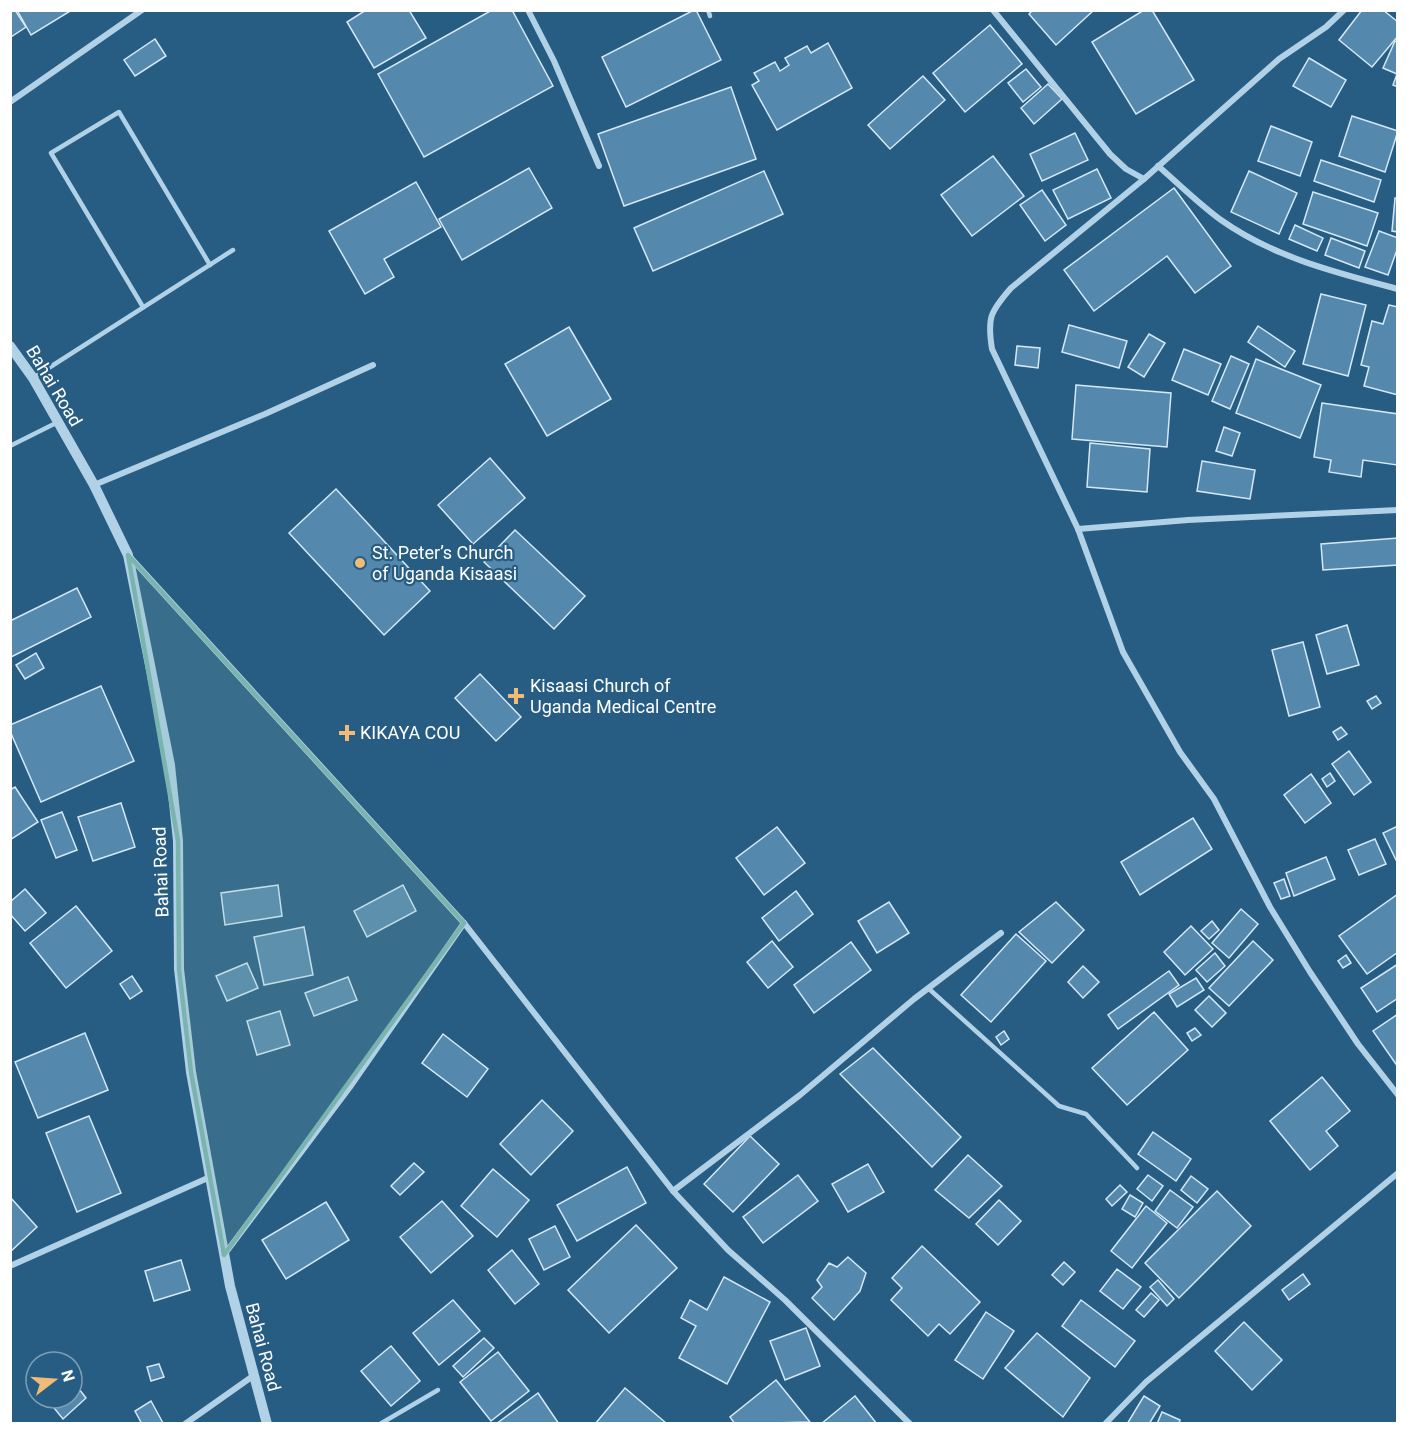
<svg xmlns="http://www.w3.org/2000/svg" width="1408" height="1434" viewBox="0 0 1408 1434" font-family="Roboto,sans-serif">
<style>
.building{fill:#5488ad;stroke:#d4e8f6;stroke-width:1.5}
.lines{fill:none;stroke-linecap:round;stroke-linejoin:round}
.service{stroke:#b1d1e7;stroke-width:4.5}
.minor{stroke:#b1d1e7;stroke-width:6}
.tertiary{stroke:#b1d1e7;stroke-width:10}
.marked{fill:#7bb4af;fill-opacity:0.2;stroke:#7bb4af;stroke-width:4.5;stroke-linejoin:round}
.poi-dot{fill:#efbb77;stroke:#275d83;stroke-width:2}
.labels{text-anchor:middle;stroke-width:4.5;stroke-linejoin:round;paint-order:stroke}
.street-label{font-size:18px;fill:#fff;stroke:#275d83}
.poi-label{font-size:18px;fill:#fff;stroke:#275d83;text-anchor:start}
</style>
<rect width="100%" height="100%" fill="#275d83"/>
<!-- building -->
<g class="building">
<path d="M10,10h5l11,17 -15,10z"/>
<path d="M17,10h55l-41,25z"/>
<path d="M366,10h43l17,28 -52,30 -27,-46z"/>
<path d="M492,10h20l41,76 -129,71 -46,-83z"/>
<path d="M694,10h2l25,50 -95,47 -24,-50z"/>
<path d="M1033,10h61l-38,35 -27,-31z"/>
<path d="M1144,10h8l42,70 -58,34 -44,-72z"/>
<path d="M1362,10h21l15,12v14l-26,31 -33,-27z"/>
<path d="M990,25l32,39 -57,48 -32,-39z"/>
<path d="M155,39l11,17 -31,20 -11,-16z"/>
<path d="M1395,41l3,1v45l-5,-2 4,-11 -14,-6z"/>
<path d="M828,43l24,45 -75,42 -25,-45 7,-4 -5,-8 21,-11 5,9 9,-6 -4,-7 22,-12 4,7z"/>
<path d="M1309,58l37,22 -15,27 -38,-21z"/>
<path d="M1026,69l15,18 -18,15 -15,-19z"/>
<path d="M923,76l22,24 -55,49 -22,-24z"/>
<path d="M1048,84l14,15 -28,25 -13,-16z"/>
<path d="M731,87l25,72 -132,47 -26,-72z"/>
<path d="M1352,116l46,15 -13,41 -46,-16z"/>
<path d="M1271,126l41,16 -12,34 -42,-15z"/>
<path d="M1075,133l13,27 -46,21 -12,-27z"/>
<path d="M993,156l31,40 -52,40 -31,-41z"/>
<path d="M1321,160l60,20 -7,22 -60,-21z"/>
<path d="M529,168l23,40 -90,52 -23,-41z"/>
<path d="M1097,169l14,29 -43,21 -15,-29z"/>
<path d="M764,171l19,43 -130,57 -19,-43z"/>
<path d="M1249,171l48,22 -18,41 -48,-22z"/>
<path d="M416,182l25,45 -57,32 10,18 -29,17 -36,-63z"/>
<path d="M1174,188l57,78 -36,27 -28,-37 -73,55 -30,-41z"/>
<path d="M1042,190l24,35 -21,16 -25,-36z"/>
<path d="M1313,192l65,21 -11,33 -64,-22z"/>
<path d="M1395,198h3v34l-6,-1z"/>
<path d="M1295,225l28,13 -6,13 -28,-12z"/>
<path d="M1379,231l19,7v9l-10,28 -23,-8z"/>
<path d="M1331,238l34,13 -6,17 -34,-13z"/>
<path d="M1321,294l45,11 -18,71 -45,-12z"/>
<path d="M1389,305l9,2v88l-34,-9 5,-19 -8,-2 11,-44 11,3z"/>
<path d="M1069,325l58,16 -8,27 -57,-16z"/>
<path d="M1258,326l37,25 -10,16 -37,-25z"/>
<path d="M569,327l42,72 -64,37 -42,-72z"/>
<path d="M1149,334l16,9 -21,34 -16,-10z"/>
<path d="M1017,346l23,2 -2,20 -23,-3z"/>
<path d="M1184,349l37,15 -13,31 -36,-15z"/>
<path d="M1231,356l18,8 -19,45 -18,-8z"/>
<path d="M1256,359l65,26 -21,53 -64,-25z"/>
<path d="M1076,385l95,8 -4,54 -95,-8z"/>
<path d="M1322,403l76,11 -1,51 -34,-5 -2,17 -32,-5 2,-12 -17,-3z"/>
<path d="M1224,427l16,6 -8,23 -16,-5z"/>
<path d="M1090,443l60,6 -3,43 -60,-5z"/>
<path d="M490,458l35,40 -52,46 -35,-39z"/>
<path d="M1202,461l53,9 -5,29 -53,-8z"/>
<path d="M336,489l94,102 -46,44 -95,-102z"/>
<path d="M515,530l70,66 -31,33 -70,-67z"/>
<path d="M1398,538v27l-75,5 -2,-26z"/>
<path d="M77,588l14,29 -80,40 -1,-36z"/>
<path d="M1347,625l12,40 -32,9 -11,-39z"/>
<path d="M1303,642l17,65 -31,9 -17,-66z"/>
<path d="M36,653l8,15 -19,11 -9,-14z"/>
<path d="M480,674l41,43 -25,24 -41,-43z"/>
<path d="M101,686l33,75 -93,41 -31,-71v-6z"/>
<path d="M1376,696l5,7 -9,6 -5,-8z"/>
<path d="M1341,727l6,7 -9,6 -5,-8z"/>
<path d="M1349,751l22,31 -17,13 -22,-31z"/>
<path d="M1330,773l5,8 -8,6 -5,-8z"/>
<path d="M1311,774l20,29 -26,20 -21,-28z"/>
<path d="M15,787l23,35 -28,18v-50z"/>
<path d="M121,803l14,44 -42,14 -15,-44z"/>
<path d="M62,812l15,38 -21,8 -15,-38z"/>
<path d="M1193,818l19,31 -72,46 -19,-33z"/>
<path d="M1398,826v34h-2l-13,-27z"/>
<path d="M777,827l28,36 -41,32 -28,-37z"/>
<path d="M1375,839l11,25 -27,11 -11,-25z"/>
<path d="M1326,857l9,22 -41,17 -8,-23z"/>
<path d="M1284,879l6,17 -9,3 -7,-16z"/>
<path d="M278,885l4,31 -57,9 -4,-32z"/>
<path d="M403,885l13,26 -49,26 -13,-26z"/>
<path d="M25,889l21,24 -21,18 -15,-17v-12z"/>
<path d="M796,891l17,23 -34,27 -17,-23z"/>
<path d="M1398,894v58l-31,22 -28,-38z"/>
<path d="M889,902l20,31 -32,20 -19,-32z"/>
<path d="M1056,902l28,28 -32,33 -33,-31z"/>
<path d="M76,906l36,45 -46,37 -36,-45z"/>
<path d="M1241,909l17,15 -29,34 -17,-15z"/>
<path d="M1212,921l7,9 -10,9 -8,-8z"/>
<path d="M1191,926l22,23 -28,26 -21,-23z"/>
<path d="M304,927l9,48 -49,10 -10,-48z"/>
<path d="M1016,934l30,27 -55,61 -30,-27z"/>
<path d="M772,941l21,26 -25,21 -21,-26z"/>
<path d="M1253,941l20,19 -44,46 -20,-18z"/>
<path d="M851,942l20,28 -57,43 -20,-28z"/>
<path d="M1215,953l10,13 -18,16 -11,-12z"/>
<path d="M1346,955l5,8 -8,5 -5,-7z"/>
<path d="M247,963l11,25 -31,13 -11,-25z"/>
<path d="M1398,964v34l-21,14 -16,-24z"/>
<path d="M1083,966l16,16 -16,16 -15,-16z"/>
<path d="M1169,971l10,14 -61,44 -10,-14z"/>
<path d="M132,976l10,15 -12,8 -10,-15z"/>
<path d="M348,977l9,23 -43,16 -9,-23z"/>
<path d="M1196,978l8,12 -27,17 -8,-13z"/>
<path d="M1209,996l17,17 -14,14 -17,-17z"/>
<path d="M280,1011l10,34 -33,10 -10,-34z"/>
<path d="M1154,1012l34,38 -61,55 -35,-37z"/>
<path d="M1398,1014v53l-25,-36z"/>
<path d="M1195,1028l6,7 -9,6 -5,-8z"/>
<path d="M1004,1031l5,8 -8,6 -5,-8z"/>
<path d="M85,1033l23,57 -70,28 -23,-56z"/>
<path d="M443,1034l45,35 -21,28 -45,-34z"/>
<path d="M873,1048l88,89 -29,30 -92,-93z"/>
<path d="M1322,1077l28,34 -24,20 12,15 -28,24 -40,-49z"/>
<path d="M542,1100l31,31 -42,44 -31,-31z"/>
<path d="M89,1116l32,77 -44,19 -31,-79z"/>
<path d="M1153,1132l38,27 -15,22 -38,-27z"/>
<path d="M750,1136l29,28 -46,48 -29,-28z"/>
<path d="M968,1155l34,31 -33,32 -34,-28z"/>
<path d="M414,1163l10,9 -24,23 -9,-9z"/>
<path d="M868,1164l16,28 -36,20 -16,-28z"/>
<path d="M627,1167l19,36 -69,38 -20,-36z"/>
<path d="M493,1169l36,31 -32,37 -36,-31z"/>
<path d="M798,1175l20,26 -55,42 -20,-26z"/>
<path d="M1148,1175l15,11 -11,15 -15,-12z"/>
<path d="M1191,1176l17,13 -11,14 -16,-13z"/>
<path d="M1120,1185l7,7 -15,14 -6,-7z"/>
<path d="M1170,1190l23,17 -16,21 -22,-17z"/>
<path d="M1217,1191l34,35 -72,72 -34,-35z"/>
<path d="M1130,1195l13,8 -8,14 -13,-8z"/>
<path d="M10,1197l27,30 -27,25z"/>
<path d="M999,1200l22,21 -23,24 -22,-21z"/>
<path d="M442,1201l31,35 -42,37 -31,-36z"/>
<path d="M326,1202l23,38 -63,39 -24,-39z"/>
<path d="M1146,1206l21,17 -35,45 -21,-17z"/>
<path d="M636,1225l41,43 -68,65 -41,-43z"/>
<path d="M555,1226l15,31 -26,13 -15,-31z"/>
<path d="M922,1246l58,56 -30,32 -11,-10 -11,12 -37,-36 11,-12 -10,-10z"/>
<path d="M512,1250l27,34 -24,20 -27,-34z"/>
<path d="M848,1257l18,16 -6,18 -26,29 -22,-22 10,-11 -5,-7 12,-17 8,4z"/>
<path d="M181,1260l9,30 -36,11 -9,-30z"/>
<path d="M1064,1262l11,10 -12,13 -11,-10z"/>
<path d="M1117,1269l24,18 -18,22 -23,-18z"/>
<path d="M1303,1274l7,10 -21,16 -7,-10z"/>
<path d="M724,1277l46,25 -43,82 -48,-26 17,-32 -15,-8 9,-18 17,10z"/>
<path d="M1158,1280l16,19 -7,7 -17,-19z"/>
<path d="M1151,1293l8,7 -15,17 -8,-7z"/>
<path d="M453,1300l27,31 -41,34 -26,-32z"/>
<path d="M1081,1300l54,41 -20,26 -53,-41z"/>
<path d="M986,1312l28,19 -31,48 -28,-19z"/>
<path d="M1244,1322l38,38 -30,30 -37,-39z"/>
<path d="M806,1328l14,38 -35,14 -15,-39z"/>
<path d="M1037,1333l53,45 -27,39 -58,-49z"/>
<path d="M484,1338l10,10 -31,29 -10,-11z"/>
<path d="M391,1346l29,35 -29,25 -30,-35z"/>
<path d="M498,1352l31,39 -38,30 -31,-39z"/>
<path d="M72,1363l9,10 -9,7 14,18 -23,21 -17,-21h26z"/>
<path d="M159,1364l5,13 -13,4 -4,-14z"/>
<path d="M776,1380l34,42 -75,2 -5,-7z"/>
<path d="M625,1388l41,35 -1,1h-70z"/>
<path d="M538,1393l21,31h-63z"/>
<path d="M855,1396l22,28h-56z"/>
<path d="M1144,1396l16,10 -11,18h-22z"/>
<path d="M151,1401l12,22 -1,1h-20l-7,-13z"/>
<path d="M1162,1412l18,8 -1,4h-22z"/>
</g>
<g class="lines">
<!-- service -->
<g class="service">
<path d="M708,10l2,6"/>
<path d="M143,307l-92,-154 68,-41 91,153"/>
<path d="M33,378l200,-128"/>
<path d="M10,446l48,-24"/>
<path d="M928,988l131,118 27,8 51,54"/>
<path d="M380,1424l58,-34"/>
</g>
<!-- minor -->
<g class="minor">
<path d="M528,10l26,51 45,105"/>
<path d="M993,10l117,144 16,15 18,10"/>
<path d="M1344,10l-18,17 -47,32 -135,120 -133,109c-21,24 -24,30 -19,61l86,180 45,123 57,100 34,47 56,108 40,65 48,72 40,51"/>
<path d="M10,102l132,-92"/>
<path d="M1158,166c21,18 41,38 63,54 52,37 116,53 177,69"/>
<path d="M94,485l171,-71 108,-49"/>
<path d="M1078,529l110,-9 210,-10"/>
<path d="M130,557l334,366 209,268 55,59 57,50 125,124"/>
<path d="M673,1191l127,-96 114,-96 87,-66"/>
<path d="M224,1255l126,-168 114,-164"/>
<path d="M10,1266l200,-89"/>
<path d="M185,1424l68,-48"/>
<path d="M1105,1424l41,-42 252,-209"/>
</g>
<!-- tertiary -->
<path class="tertiary" d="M10,346l23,32 61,107 34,70 42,210 8,76 1,128 12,103 39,214 37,138"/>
</g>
<!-- marked area -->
<path class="marked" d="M128,555l336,368 -240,332 -33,-183 -12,-103 -1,-128z"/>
<!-- markers -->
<g class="poi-dot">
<circle cx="360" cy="563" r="6"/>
<path d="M513 687h6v6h6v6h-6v6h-6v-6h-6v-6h6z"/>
<path d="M344 724h6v6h6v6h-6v6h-6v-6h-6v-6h6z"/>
</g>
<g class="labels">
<!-- street labels -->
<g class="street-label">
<text transform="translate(54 386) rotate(59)" y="6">Bahai Road</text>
<text transform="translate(161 872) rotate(-92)" y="6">Bahai Road</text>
<text transform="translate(263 1347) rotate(75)" y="6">Bahai Road</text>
</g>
<!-- poi labels -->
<g class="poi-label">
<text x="372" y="559">St. Peter’s Church<tspan x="372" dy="21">of Uganda Kisaasi</tspan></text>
<text x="530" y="692">Kisaasi Church of<tspan x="530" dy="21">Uganda Medical Centre</tspan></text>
<text x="360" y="739">KIKAYA COU</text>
</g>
</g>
<!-- border -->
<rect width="1408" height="1434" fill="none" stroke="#ffffff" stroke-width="24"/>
<!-- north arrow -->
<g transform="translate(54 1380) rotate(73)"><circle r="28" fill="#275d83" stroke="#7d9eb5" stroke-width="1.5"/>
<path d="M0-4.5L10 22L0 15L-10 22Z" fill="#efbb77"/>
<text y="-9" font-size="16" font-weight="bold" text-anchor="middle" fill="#ffffff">N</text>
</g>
</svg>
